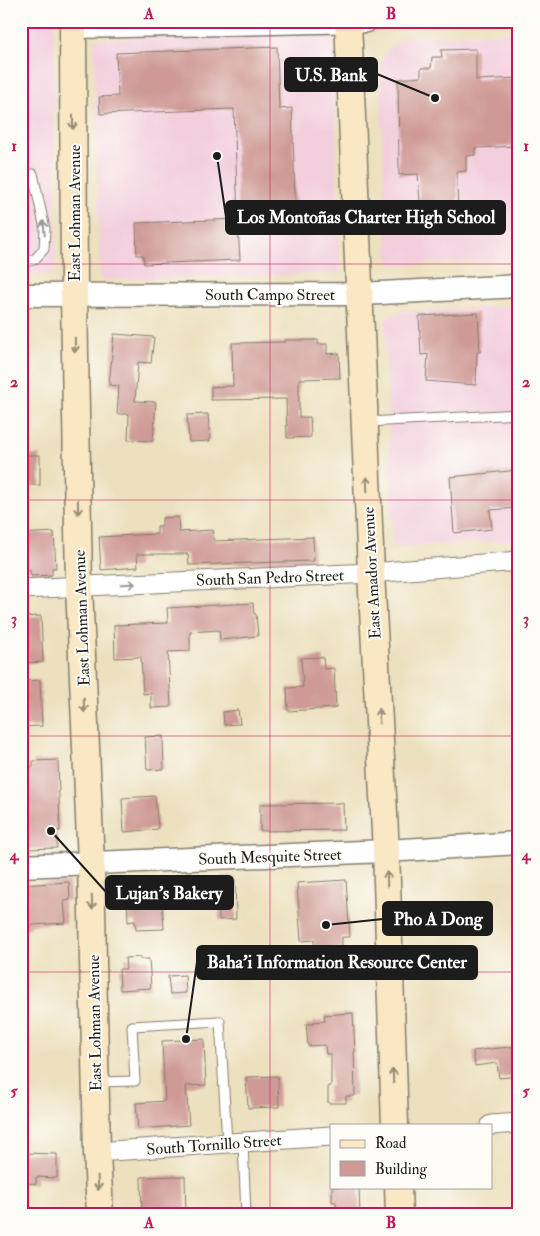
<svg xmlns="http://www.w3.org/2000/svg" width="540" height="1236" viewBox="0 0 540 1236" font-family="'IM FELL Double Pica',serif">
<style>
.built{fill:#f3cfde}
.building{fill:#cf9a95}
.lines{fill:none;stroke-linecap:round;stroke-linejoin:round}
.service-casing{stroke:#847e6d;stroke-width:11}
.minor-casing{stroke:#847e6d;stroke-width:21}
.tertiary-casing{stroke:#847e6d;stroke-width:25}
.secondary-casing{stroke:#847e6d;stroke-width:29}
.service{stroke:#fff;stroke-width:9}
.minor{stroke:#fff;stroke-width:19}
.tertiary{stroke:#fff;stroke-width:22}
.secondary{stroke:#fae7c3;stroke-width:26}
.oneway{stroke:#968c78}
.oneway2{stroke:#999}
.grid{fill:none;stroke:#c2185b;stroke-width:1;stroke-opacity:0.55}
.labels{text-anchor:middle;stroke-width:4;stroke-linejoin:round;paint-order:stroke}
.street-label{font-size:16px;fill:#1c1c1c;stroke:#fdfcf7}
.leader{fill:none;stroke:#1c1c1c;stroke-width:2}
.callout-dot{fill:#1c1c1c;stroke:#fdfcf7;stroke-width:2}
.callout{fill:#1c1c1c;stroke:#1c1c1c;stroke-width:2}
.callout-label{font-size:18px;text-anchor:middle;font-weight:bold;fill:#fff}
.neatline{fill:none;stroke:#c2185b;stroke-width:2}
.grid-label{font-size:16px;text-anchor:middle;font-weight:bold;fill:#c2185b}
</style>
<rect width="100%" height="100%" fill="#fdfcf7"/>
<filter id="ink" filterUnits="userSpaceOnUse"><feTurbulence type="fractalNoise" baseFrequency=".02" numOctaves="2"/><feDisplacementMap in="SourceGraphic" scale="10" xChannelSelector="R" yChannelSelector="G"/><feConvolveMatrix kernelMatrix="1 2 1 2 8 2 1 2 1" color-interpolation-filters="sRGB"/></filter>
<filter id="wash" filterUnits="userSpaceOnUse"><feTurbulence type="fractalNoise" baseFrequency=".0096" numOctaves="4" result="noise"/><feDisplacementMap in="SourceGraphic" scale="20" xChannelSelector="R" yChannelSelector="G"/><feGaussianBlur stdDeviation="1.12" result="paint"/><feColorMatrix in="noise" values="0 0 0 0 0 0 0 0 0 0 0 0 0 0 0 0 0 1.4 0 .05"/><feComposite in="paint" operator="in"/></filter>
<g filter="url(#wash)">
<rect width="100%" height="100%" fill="#ece0be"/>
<!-- built -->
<g class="built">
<path d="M21,21h33l2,247 -8,6 -27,-1z"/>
<path d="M333,32l7,241 -240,7 -6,-241z"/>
<path d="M519,33v226l-118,6 -7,-1 -4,-3 -3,-6 -7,-182 2,-13 7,-11 9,-8 9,-4z"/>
<path d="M519,306v234l-124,7 -2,-2 -8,-223 3,-6 13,-4z"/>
</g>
<g id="blocks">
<!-- building -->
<g class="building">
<path d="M277,47l2,62 13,-1 4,114 -58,3 2,35 -96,4 -1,-9h-6l-1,-32 102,-4 -4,-110 -134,5 -1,-17 19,-1 -2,-43z"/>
<path d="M476,49v31l43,-2v68l-44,2v7l-9,1v15l-9,1 1,59 -36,1 -4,-58 -19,1 -1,-96 23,-2v-9h10l1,-11h10l-1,-7z"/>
<path d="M478,313l2,39h-3l-1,33 -50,-4 2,-27 -7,1 -2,-39z"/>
<path d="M114,334l40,3 -3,26 -13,-1 -3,39 21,1 -3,39 -25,-1 1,-26h-12l2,-28 -10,-1z"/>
<path d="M285,340h33v4h9v10l12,-1 1,25 -41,1v38h11l1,20 -24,1 -1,-39 -75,1v-13l22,-1 -1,-43 53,-1z"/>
<path d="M208,414l2,27 -21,1 -2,-27z"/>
<rect x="21" y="455" width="19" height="30"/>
<path d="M519,470v38l-29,2 2,19 -38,4 -4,-56z"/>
<path d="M178,517l1,15 34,-2 1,11 99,-4 1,24 -125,4 -1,-11h-51l1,13 -37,3 -2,-33 58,-3v-8h5v-8z"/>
<path d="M54,532l2,36h-4v7l-21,1 -1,-6 -9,1v-37z"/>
<path d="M253,603l1,11h2l2,22 -38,4 -1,-10 -29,2v19l-22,1 3,55 -20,1v-15l-8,1 -2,-37 -26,1 -1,-33 54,-2 -1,-15z"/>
<path d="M41,616l2,46 -15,1 -1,-11 -6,1v-36z"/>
<path d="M323,657l1,12 10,-1 2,40 -48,3 -1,-23 16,-1 -2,-29z"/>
<path d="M40,680l2,46 -21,1v-46z"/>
<path d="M238,710l2,14 -16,1 -1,-13z"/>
<path d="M163,736l1,33 -17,1 -2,-33z"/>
<path d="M58,760l2,71h-3v17l-29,1v-11h-2l-2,-57h-3v-13l12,-1v-6z"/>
<path d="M155,796l3,33 -34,3 -2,-34z"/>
<path d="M343,803l1,27 -84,1v-27z"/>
<path d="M220,877h15l1,42 -17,1 -1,-38 2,-1z"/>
<path d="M346,880l4,57h-8v13l-27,2 -1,-12 -13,1 -4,-58z"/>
<path d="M69,882l1,18 -6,1 2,22 -33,2 -12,8v-48z"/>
<path d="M162,898l2,31 -28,1 -1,-9 -7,1 -1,-22z"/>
<path d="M140,957v2h9l2,29 -31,2 -1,-21h7l-1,-11z"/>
<path d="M185,975l1,18 -16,1 -2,-18z"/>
<path d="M353,1013l2,39h-1l1,44h-9v7h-18v-17h3v-32h-5l-1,-9 -17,1 -2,-22h8l-1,-2 12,-1 -1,-6z"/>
<path d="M204,1039l2,46 -20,1 3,39 -51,4 -2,-26 29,-2 -3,-60z"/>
<path d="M519,1046v30l-20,2 -2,-15 -22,3 -2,-15z"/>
<path d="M278,1076l1,31 -31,1 -2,-31z"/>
<path d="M21,1153l36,1v24l-21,-1v7l-13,-1z"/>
<path d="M185,1176l1,39h-44l-1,-38z"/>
<path d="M332,1187h27l1,28h-24v-13h-4z"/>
</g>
</g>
</g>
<g filter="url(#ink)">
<use href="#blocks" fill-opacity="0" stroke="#847e6d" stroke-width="1"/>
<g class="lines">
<!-- service casing -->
<g class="service-casing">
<g id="service">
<path d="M21,175l12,-1 12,55 -1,20 -10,11 -13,3"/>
<path d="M367,422l152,-8"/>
<path d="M98,1082l37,-1 -3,-55 88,-5 7,122"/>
<path d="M243,1142l3,73"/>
</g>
</g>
<!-- minor casing -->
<g class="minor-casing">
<g id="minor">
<path d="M21,589l350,-16 148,-12"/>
<path d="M491,1125l28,-2"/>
<path d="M97,1152l234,-16"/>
</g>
</g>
<!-- tertiary casing -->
<g class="tertiary-casing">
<g id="tertiary">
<path d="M73,27l293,-6"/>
<path d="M21,295l339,-1 159,-8"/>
<path d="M21,866l365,-15 133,-8"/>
</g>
</g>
<!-- secondary casing -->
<g class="secondary-casing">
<g id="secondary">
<path d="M73,21l1,275 5,290 12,277 6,289 3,63"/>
<path d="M348,21l23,552 15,278 9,274"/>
<path d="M398,1187l1,28"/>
</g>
</g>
<!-- service -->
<use href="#service" class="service"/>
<!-- minor -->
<use href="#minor" class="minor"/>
<!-- tertiary -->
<use href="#tertiary" class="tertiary"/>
<!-- secondary -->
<use href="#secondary" class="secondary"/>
</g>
<!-- one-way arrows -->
<defs><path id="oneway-shaft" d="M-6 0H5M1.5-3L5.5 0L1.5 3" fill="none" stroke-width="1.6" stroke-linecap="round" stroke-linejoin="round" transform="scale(1.25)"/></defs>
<g class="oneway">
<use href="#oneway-shaft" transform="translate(73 122) rotate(90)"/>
<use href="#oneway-shaft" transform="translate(75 345) rotate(89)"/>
<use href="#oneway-shaft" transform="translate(367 484) rotate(-92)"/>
<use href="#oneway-shaft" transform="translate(78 507) rotate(89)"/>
<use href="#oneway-shaft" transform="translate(84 705) rotate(88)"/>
<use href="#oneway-shaft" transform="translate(379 716) rotate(-93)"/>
<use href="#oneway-shaft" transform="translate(387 879) rotate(-92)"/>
<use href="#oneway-shaft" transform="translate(92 902) rotate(89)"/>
<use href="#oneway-shaft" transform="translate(393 1076) rotate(-92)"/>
<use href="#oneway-shaft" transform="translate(98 1183) rotate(87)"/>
</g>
<g class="oneway2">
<use href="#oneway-shaft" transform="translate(44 228) rotate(-96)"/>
<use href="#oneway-shaft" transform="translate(128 584) rotate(-2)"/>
</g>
</g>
<!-- grid -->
<path class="grid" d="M270,21v1194M21,264h498M21,500h498M21,736h498M21,972h498"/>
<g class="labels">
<!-- street labels -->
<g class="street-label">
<text transform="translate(74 213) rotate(-90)" y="6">East Lohman Avenue</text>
<text x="270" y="300">South Campo Street</text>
<text transform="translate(371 573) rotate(-93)" y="6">East Amador Avenue</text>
<text transform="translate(270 577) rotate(-2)" y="6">South San Pedro Street</text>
<text transform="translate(81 618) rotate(-92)" y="6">East Lohman Avenue</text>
<text transform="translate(270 856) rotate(-2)" y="6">South Mesquite Street</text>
<text transform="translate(94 1023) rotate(-91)" y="6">East Lohman Avenue</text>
<text transform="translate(214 1144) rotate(-4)" y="6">South Tornillo Street</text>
</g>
</g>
<!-- callouts -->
<path class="leader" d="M435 98L377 74M217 156L226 217M51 831L106 892M326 925L383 919M186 1039L197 962"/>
<g class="callout-dot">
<circle cx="435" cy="98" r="5"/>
<circle cx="217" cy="156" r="5"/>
<circle cx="51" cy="831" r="5"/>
<circle cx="326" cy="925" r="5"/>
<circle cx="186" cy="1039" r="5"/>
</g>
<g class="callout">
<rect x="285" y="58" width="92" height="33" rx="5"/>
<rect x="226" y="201" width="279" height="33" rx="5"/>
<rect x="106" y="876" width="127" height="33" rx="5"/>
<rect x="383" y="902" width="109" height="33" rx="5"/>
<rect x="197" y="946" width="280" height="33" rx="5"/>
</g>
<g class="callout-label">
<text x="331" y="81">U.S. Bank</text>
<text x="366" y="223">Los Montoñas Charter High School</text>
<text x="169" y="899">Lujan's Bakery</text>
<text x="438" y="925">Pho A Dong</text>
<text x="337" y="968">Baha'i Information Resource Center</text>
</g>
<!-- margin -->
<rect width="540" height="1236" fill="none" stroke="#fdfcf7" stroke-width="55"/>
<!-- legend -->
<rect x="330" y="1124" width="162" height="65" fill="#fdfcf7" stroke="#a3a29f"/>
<rect x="340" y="1140" width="25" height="8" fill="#fae7c3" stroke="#a3a29f"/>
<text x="375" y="1148" font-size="15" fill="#1c1c1c">Road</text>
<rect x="340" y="1161" width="25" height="15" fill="#cf9a95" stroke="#a3a29f"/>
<text x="375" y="1174" font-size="15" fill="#1c1c1c">Building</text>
<rect x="28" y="28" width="484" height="1180" class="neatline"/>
<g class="grid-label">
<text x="149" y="19">A</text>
<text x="391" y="19">B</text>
<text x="14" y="151">1</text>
<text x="526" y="151">1</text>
<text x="14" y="387">2</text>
<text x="526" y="387">2</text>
<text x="14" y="624">3</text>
<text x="526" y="624">3</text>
<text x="14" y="860">4</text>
<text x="526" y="860">4</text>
<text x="14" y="1096">5</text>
<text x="526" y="1096">5</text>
<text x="149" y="1228">A</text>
<text x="391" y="1228">B</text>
</g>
</svg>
